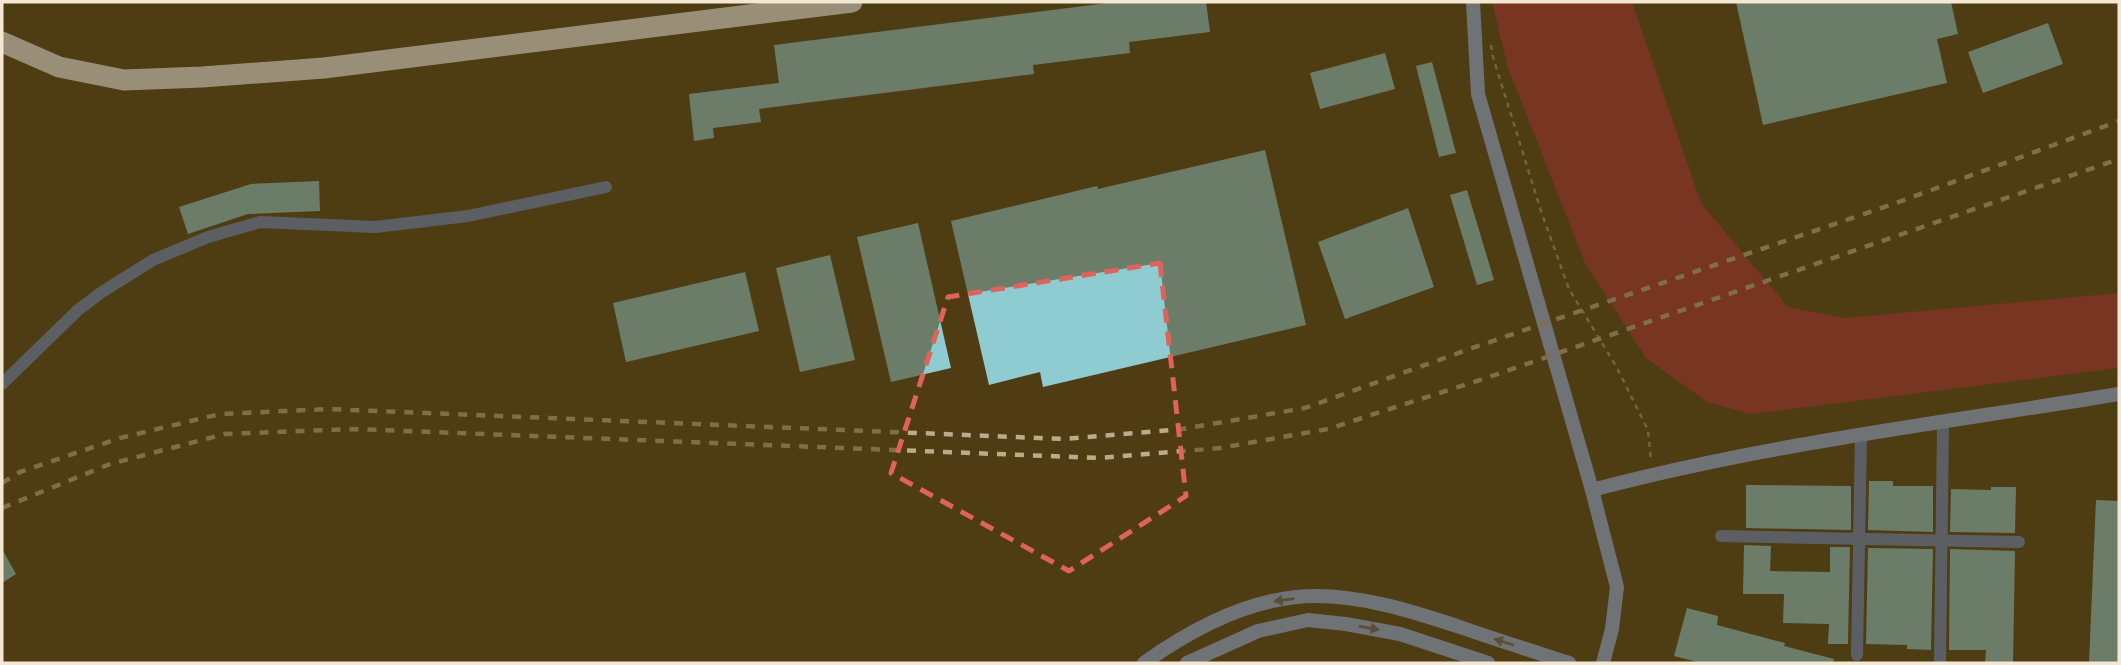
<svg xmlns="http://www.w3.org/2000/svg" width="2121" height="665" viewBox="0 0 2121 665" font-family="Lato,sans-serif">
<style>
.water{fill:#aa2d34}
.building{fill:#8fccd1}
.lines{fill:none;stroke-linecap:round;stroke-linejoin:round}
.path{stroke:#a39374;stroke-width:2.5;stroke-dasharray:5 5;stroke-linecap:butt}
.street{stroke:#6a8bc8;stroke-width:12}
.secondary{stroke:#97b6f0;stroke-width:14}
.highway{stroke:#f4f4f4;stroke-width:21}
.rail{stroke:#b9ab8e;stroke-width:4.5;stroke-dasharray:9 9;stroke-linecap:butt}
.oneway{fill:#686760}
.marked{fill:none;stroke:#df625b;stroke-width:5;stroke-dasharray:14 9;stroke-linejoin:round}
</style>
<rect width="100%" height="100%" fill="#4f3c13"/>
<!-- water -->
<path class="water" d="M1492,2h140l69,201 87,104 56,11 275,-25v75l-368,46 -44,-12 -61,-44 -61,-95 -77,-195z"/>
<!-- building -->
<g class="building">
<path d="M1116,2h90l4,30 -81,10 1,11 -97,12 1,9 -275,35 2,13 -48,6 1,10 -20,3 -5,-47 90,-11 -5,-38z"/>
<path d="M1736,2h215l7,32 -21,5 10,44 -184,42z"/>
<path d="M2048,23l15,41 -80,29 -15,-41z"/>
<path d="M1385,53l10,36 -75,20 -10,-36z"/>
<path d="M1432,62l24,91 -17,4 -23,-91z"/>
<path d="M1265,150l41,175 -263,62 -3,-15 -51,13 -38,-164 146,-35 1,3z"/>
<path d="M319,181l1,30 -72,3 -60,20 -9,-27 72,-23z"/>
<path d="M1467,190l27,90 -17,5 -27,-90z"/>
<path d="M1408,208l26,79 -89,32 -27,-77z"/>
<path d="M918,223l33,145 -60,14 -34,-145z"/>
<path d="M830,255l25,105 -55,12 -24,-104z"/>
<path d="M745,272l14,59 -133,31 -13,-59z"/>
<path d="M1869,481h24v5h40v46l-65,-2z"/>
<path d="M1746,485l105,1v44l-105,-2z"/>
<path d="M1991,487h25l-1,46 -65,-1 1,-43 40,1z"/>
<path d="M2096,500l23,1v162h-30z"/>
<path d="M1744,545l27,1 -1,25 60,1v-25h20l-2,97h-20l1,-20 -46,-1 1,-29h-41z"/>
<path d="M1868,548l65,1 -2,101 -24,-1v-4l-41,-1z"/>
<path d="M2,549l14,25 -14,9z"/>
<path d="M1950,549l65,2 -2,112h-28l1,-13h-37z"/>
<path d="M1687,608l31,8 -1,9 68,18 -1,3 50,13 -1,4h-132l-27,-7z"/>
</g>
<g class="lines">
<!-- path -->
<path class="path" d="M1491,45l2,12 49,157 27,75 47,77 32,64 3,30"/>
<!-- street -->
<g class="street">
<path d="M2,384l76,-74 24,-18 51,-32 55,-23 52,-15 115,5 93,-11 138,-29"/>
<path d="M1721,536l298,6"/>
<path d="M1857,655l4,-221"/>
<path d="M1940,661l3,-238"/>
</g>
<!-- secondary -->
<g class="secondary">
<path d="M1473,2l5,92 114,396 25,97 -5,42 -9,34"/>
<path d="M1592,490c173,-46 351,-67 527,-96"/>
<path d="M1144,663c49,-35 110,-67 172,-67 48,0 95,15 141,30 37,13 75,25 112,37"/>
<path d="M1187,663l71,-32 50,-11 38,4 54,10 88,29"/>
</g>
<!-- highway -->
<path class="highway" d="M2,42l57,25 65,13 78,-3 122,-9 528,-66"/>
<!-- rail -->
<g class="rail">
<path d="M2,483l18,-11 100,-34 100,-24 108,-5 736,30 118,-10 123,-21 173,-62 418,-143 223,-82"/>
<path d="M2,508l108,-44 115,-30 129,-5 746,29 120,-10 108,-19 161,-52 630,-218"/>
</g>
</g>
<!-- one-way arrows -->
<defs><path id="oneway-solid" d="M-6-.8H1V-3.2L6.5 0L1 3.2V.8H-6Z" transform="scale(1.75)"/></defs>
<g class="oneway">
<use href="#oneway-solid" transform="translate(1284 600) rotate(172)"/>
<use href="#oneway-solid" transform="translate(1369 628) rotate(10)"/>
<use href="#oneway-solid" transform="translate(1504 642) rotate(-162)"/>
</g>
<!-- marked area -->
<path d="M0 0H2121V665H0ZM1160,263l26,233 -117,75 -178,-98 57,-176z" fill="#4f3c13" fill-opacity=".55" fill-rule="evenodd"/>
<path class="marked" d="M1160,263l26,233 -117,75 -178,-98 57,-176z"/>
<!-- border -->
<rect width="2121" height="665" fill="none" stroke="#f4e8d3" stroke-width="7"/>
</svg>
